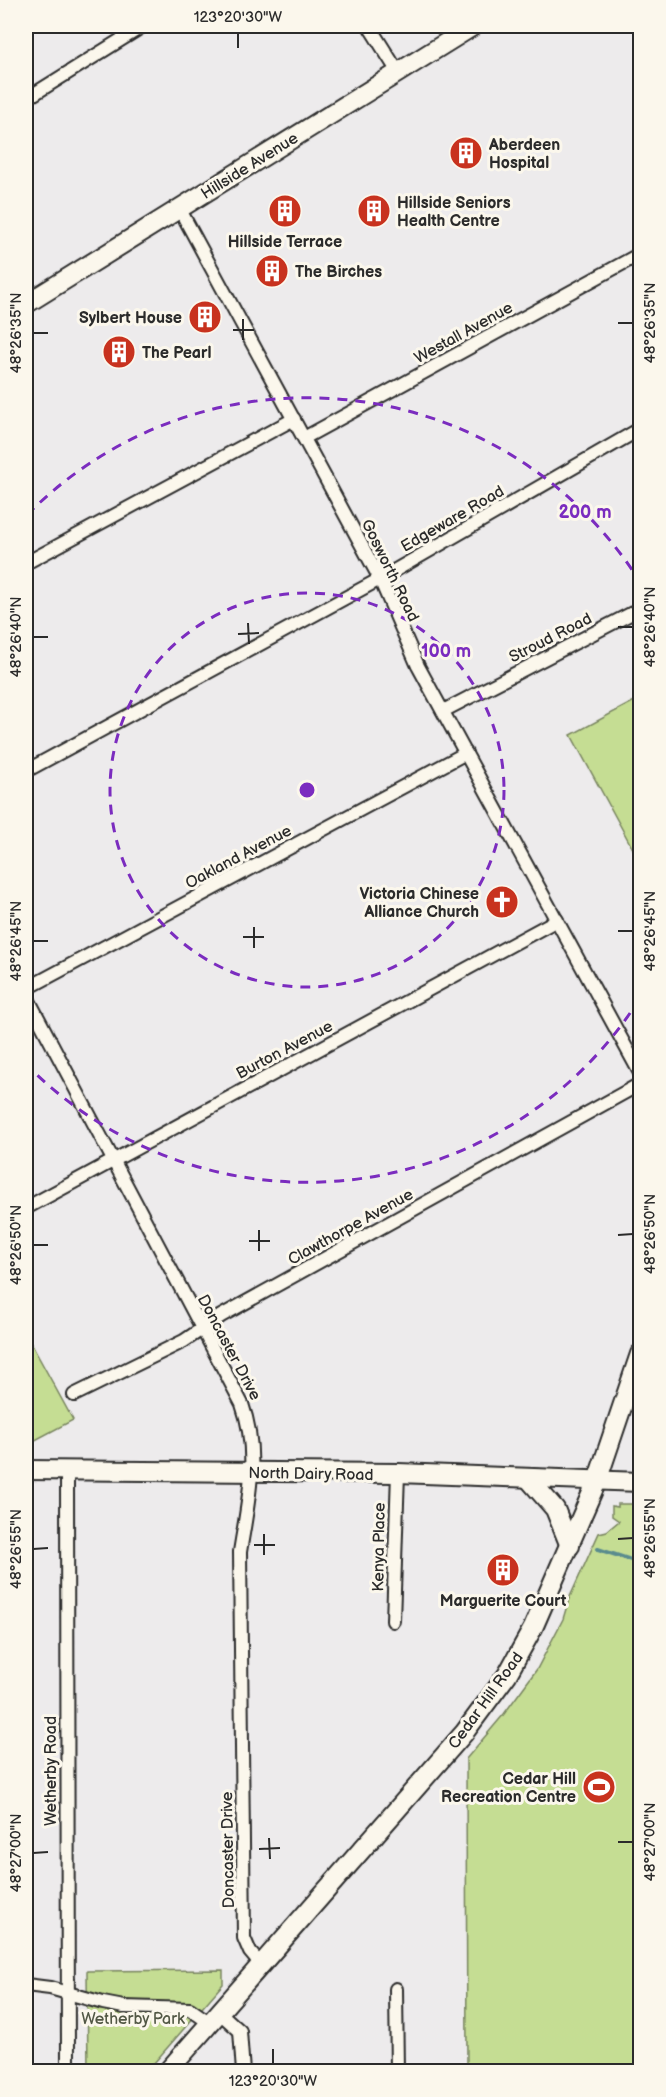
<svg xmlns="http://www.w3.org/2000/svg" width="666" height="2097" viewBox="0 0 666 2097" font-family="'Balsamiq Sans',sans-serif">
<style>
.green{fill:#c5dd93;stroke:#78845f;stroke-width:1.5}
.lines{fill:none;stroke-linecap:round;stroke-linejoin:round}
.stream{stroke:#5a8c8e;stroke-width:4}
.street-casing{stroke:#2b2b2b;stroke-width:16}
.secondary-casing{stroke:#2b2b2b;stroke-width:22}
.street{stroke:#fbf7ec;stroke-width:12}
.secondary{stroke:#fbf7ec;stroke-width:18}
.ticks{fill:none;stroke:#2b2b2b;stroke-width:2}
.ring{fill:none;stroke:#7b2cbf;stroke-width:3;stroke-dasharray:10 8}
.labels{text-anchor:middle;stroke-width:6;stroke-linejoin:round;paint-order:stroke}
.poi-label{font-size:16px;font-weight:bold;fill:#2b2b2b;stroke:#fbf7ec;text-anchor:start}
.street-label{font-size:16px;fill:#2b2b2b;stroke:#fbf7ec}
.park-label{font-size:16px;fill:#525845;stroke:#fbf7ec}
.centre{fill:#7b2cbf;stroke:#fbf7ec;stroke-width:3}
.ring-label{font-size:18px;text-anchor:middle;font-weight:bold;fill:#7b2cbf;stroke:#fbf7ec;stroke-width:6;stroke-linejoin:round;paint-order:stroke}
.neatline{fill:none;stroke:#2b2b2b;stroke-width:2}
.ticks-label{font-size:15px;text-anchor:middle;fill:#2b2b2b}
</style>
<rect width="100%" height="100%" fill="#edebec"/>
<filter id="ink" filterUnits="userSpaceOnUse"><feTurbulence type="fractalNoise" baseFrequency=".0167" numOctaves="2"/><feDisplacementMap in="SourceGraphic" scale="12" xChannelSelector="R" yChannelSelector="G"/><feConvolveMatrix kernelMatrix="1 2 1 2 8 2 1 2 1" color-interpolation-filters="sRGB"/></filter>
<g filter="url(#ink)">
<!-- green -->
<g class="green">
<path d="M640,698v164l-69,-127z"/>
<path d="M26,1334l47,86 -47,25z"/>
<path d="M618,1504h22v567h-173l-1,-312 38,-45 33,-45 26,-50 6,-20 30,-66 8,-2 12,-10 -7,-5v-10l6,1z"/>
<path d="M223,1970v14l-76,87h-59l-1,-100z"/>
</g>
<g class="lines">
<!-- stream -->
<path class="stream" d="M598,1549l42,14"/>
<!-- street casing -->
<g class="street-casing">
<g id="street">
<path d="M369,26l29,46"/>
<path d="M26,99l117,-73"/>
<path d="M179,208l201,371 38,87 222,407"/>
<path d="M304,438l334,-183"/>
<path d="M26,563l268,-144"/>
<path d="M443,711l197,-102"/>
<path d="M26,771l354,-192 260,-150"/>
<path d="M26,989l440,-236"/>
<path d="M26,995l216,409c18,51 6,97 -2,148l4,386 6,14 10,12"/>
<path d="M26,1208l531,-288"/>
<path d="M74,1395l110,-54 37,-25 419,-232"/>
<path d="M67,1471l1,601"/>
<path d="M393,1621l5,-148"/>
<path d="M26,1985l24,3 53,15 21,4 66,2 20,14"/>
<path d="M396,1989l1,83"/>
<path d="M219,2012l21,19 3,41"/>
</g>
</g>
<!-- secondary casing -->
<g class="secondary-casing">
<g id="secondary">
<path d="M26,304l447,-278"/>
<path d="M26,1470l372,3 242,9"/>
<path d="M528,1478l27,31 15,37"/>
<path d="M167,2072l297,-339 43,-58 26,-47 64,-147 43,-127"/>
</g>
</g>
<!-- street -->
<use href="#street" class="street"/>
<!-- secondary -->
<use href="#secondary" class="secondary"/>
</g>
</g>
<!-- ticks -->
<path class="ticks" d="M238,33v15M243,319v21M618,323h15M233,330h21M33,333h15M248,623l1,21M618,627h15M238,634l21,-1M33,637h15M254,927v21M618,931h15M243,937h21M33,941h15M259,1230v21M618,1235l15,-1M249,1241h21M33,1245h15M264,1534v21M618,1539l15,-1M254,1545h21M33,1549l15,-1M269,1838l1,21M618,1842h15M259,1849l21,-1M33,1853l15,-1M273,2049v15"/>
<!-- distance rings -->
<g class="ring">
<circle cx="307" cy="790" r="197"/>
<path d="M640 998A393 393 0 0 1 27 1065M27 515A393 393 0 0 1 640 582"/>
</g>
<!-- icons -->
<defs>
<g id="building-disc" transform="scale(1.725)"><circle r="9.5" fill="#c8321e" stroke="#fbf7ec"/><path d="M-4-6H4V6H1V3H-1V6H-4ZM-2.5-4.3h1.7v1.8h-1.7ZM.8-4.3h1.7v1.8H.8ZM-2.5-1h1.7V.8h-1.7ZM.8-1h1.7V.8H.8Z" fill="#fff"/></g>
<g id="church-disc" transform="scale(1.725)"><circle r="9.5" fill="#c8321e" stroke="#fbf7ec"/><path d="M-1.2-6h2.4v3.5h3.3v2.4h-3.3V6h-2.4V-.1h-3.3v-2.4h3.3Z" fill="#fff"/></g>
<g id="stadium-disc" transform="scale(1.725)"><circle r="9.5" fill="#c8321e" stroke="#fbf7ec"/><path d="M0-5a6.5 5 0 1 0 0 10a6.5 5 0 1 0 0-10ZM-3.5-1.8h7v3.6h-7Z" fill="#fff"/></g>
</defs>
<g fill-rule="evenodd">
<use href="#building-disc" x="466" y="153"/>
<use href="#building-disc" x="285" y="211"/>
<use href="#building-disc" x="374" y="211"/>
<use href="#building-disc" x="272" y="271"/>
<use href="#building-disc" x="205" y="317"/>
<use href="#building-disc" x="119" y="352"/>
<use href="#church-disc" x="502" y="902"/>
<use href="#building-disc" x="503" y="1570"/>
<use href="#stadium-disc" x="599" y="1787"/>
</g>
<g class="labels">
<!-- poi labels -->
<g class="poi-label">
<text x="489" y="150">Aberdeen<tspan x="489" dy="18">Hospital</tspan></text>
<text x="397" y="208">Hillside Seniors<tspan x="397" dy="18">Health Centre</tspan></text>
<text x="285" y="247" text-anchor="middle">Hillside Terrace</text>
<text x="295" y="277">The Birches</text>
<text x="182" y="323" text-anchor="end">Sylbert House</text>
<text x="142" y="358">The Pearl</text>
<text x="479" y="899" text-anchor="end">Victoria Chinese<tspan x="479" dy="18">Alliance Church</tspan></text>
<text x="503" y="1606" text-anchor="middle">Marguerite Court</text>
<text x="576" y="1784" text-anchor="end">Cedar Hill<tspan x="576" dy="18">Recreation Centre</tspan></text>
</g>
<!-- street labels -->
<g class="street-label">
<text transform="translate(249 165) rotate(-32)" y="6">Hillside Avenue</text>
<text transform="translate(463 332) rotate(-29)" y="6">Westall Avenue</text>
<text transform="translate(452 518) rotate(-30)" y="6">Edgeware Road</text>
<text transform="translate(391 570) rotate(64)" y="6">Gosworth Road</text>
<text transform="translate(550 637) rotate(-27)" y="6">Stroud Road</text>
<text transform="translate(238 856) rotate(-28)" y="6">Oakland Avenue</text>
<text transform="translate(284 1049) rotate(-28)" y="6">Burton Avenue</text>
<text transform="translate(350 1226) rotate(-29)" y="6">Clawthorpe Avenue</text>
<text transform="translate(230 1347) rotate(62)" y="6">Doncaster Drive</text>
<text transform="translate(311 1473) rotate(1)" y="6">North Dairy Road</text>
<text transform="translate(378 1547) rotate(-89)" y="6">Kenya Place</text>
<text transform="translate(485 1700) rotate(-54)" y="6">Cedar Hill Road</text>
<text transform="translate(50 1771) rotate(-90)" y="6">Wetherby Road</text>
<text transform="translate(227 1850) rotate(-91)" y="6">Doncaster Drive</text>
</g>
<!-- park labels -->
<g class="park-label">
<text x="133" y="2024">Wetherby Park</text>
</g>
</g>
<circle cx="307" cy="790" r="9" class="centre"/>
<g class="ring-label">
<text x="585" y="518">200 m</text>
<text x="446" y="657">100 m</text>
</g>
<!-- margin -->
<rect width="666" height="2097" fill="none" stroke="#fbf7ec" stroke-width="66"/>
<rect x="33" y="33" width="600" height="2031" class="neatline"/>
<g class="ticks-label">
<text x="238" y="22">123°20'30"W</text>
<text transform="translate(650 323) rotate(-90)" y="5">48°26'35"N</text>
<text transform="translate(16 333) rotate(-90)" y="5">48°26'35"N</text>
<text transform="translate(650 627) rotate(-90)" y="5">48°26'40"N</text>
<text transform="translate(16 637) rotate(-90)" y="5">48°26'40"N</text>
<text transform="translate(650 931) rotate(-90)" y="5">48°26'45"N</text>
<text transform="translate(16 941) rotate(-90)" y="5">48°26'45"N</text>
<text transform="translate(650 1234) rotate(-90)" y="5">48°26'50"N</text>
<text transform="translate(16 1245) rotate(-90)" y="5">48°26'50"N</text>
<text transform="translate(650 1538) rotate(-90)" y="5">48°26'55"N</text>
<text transform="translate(16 1549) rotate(-90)" y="5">48°26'55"N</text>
<text transform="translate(650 1842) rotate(-90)" y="5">48°27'00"N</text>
<text transform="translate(16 1853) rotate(-90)" y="5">48°27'00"N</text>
<text x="273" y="2086">123°20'30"W</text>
</g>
</svg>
